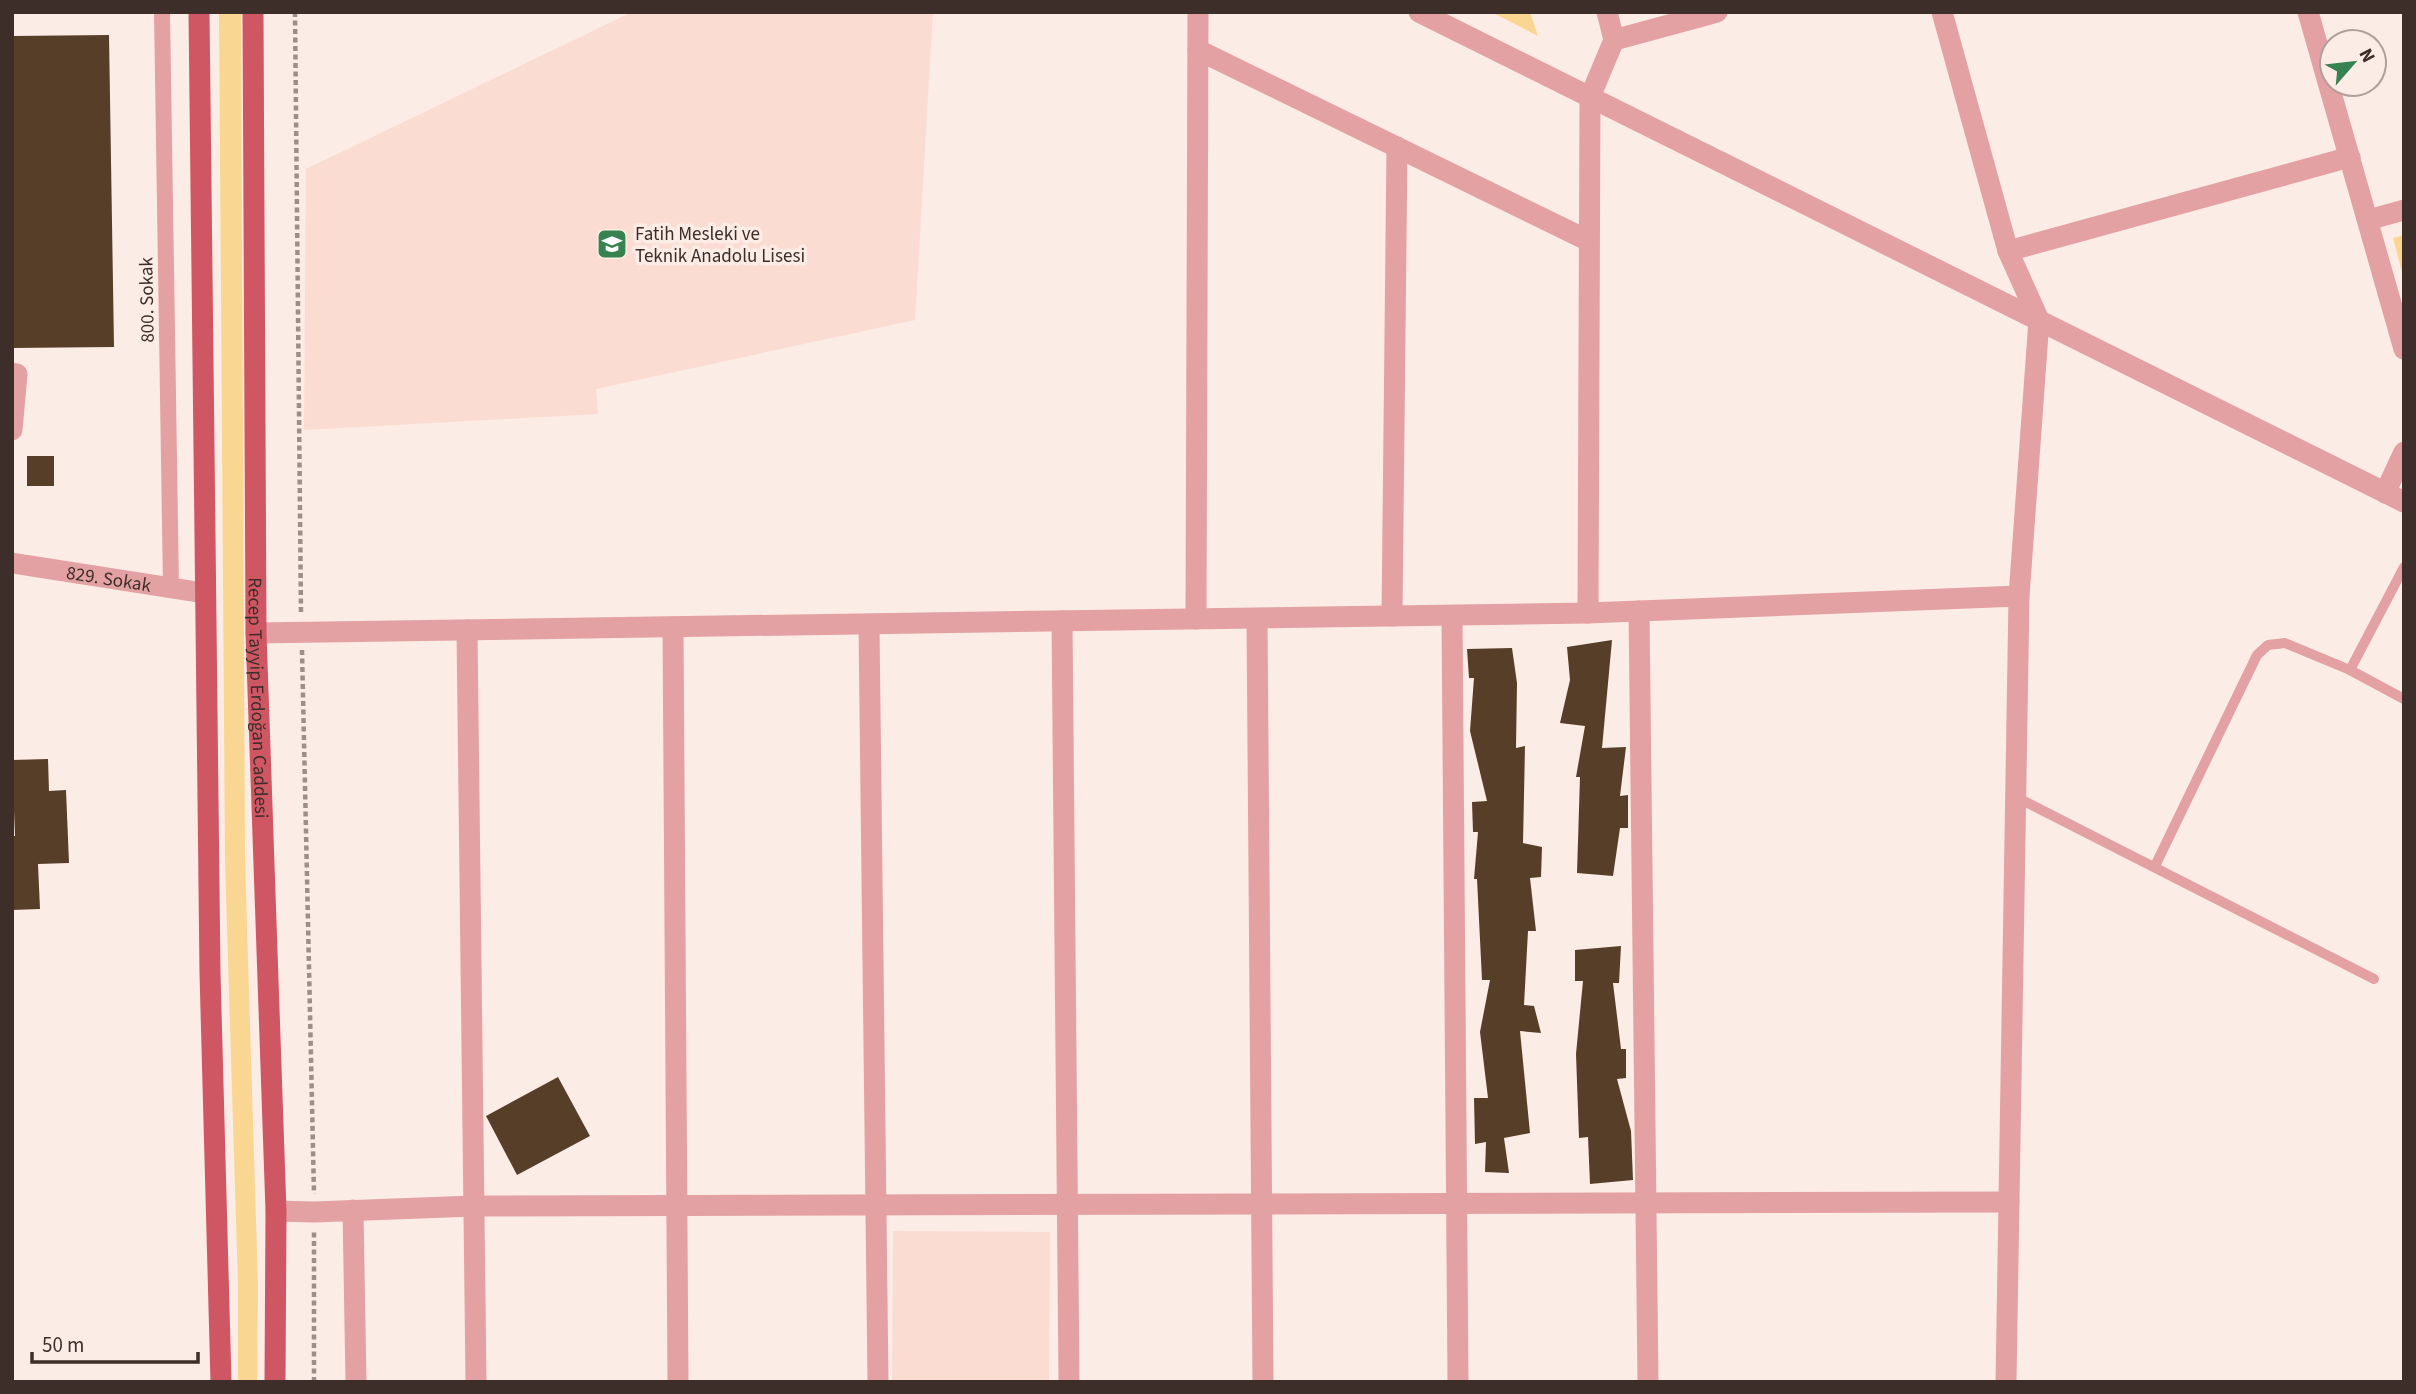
<svg xmlns="http://www.w3.org/2000/svg" width="2416" height="1394" viewBox="0 0 2416 1394" font-family="'Source Sans 3',sans-serif">
<style>
.built{fill:#fadcd3}
.green{fill:#f9d792}
.building{fill:#573e29}
.lines{fill:none;stroke-linecap:round;stroke-linejoin:round}
.path{stroke:#9e8e89;stroke-width:4.5;stroke-dasharray:5 3.5;stroke-linecap:butt}
.service{stroke:#e4a1a4;stroke-width:10}
.pedestrian{stroke:#e4a1a4;stroke-width:16}
.minor{stroke:#e4a1a4;stroke-width:21}
.tertiary{stroke:#e4a1a4;stroke-width:21}
.primary{stroke:#cf5764;stroke-width:21}
.labels{text-anchor:middle;stroke-width:7;stroke-linejoin:round;paint-order:stroke}
.poi-label{font-size:19px;fill:#3d2e29;stroke:#fcece6;text-anchor:start}
.street-label{font-size:19px;fill:#3d2e29;stroke:#fcece6}
</style>
<rect width="100%" height="100%" fill="#fcece6"/>
<!-- built -->
<g class="built">
<path d="M632,12h301l-18,308 -319,69 2,25 -294,16 2,-261z"/>
<path d="M893,1231l157,1 -1,150h-157z"/>
</g>
<!-- green -->
<g class="green">
<path d="M219,12h22l4,848 13,426 -1,96h-19v-96l-13,-424z"/>
<path d="M1491,12h39l8,24z"/>
<path d="M2404,235v45l-11,-42z"/>
</g>
<!-- building -->
<g class="building">
<path d="M109,35l5,312 -102,1v-312z"/>
<rect x="27" y="456" width="27" height="30"/>
<path d="M1612,640l-10,108 24,-1 -6,49 8,-1v33h-8l-7,48 -36,-3 3,-96h-4l9,-51 -25,-3 10,-43 -3,-33z"/>
<path d="M1512,648l5,35 -1,65 9,-2 -2,97 19,4 -1,30 -11,1 6,53h-8l-4,74 10,1 7,27 -21,-2 10,102 -26,5 5,35 -24,-1 1,-30 -11,2 -1,-46h14l-8,-66 10,-52h-8l-5,-101h-3l4,-47h-5l-1,-30 15,-1 -17,-70 4,-53h-5l-2,-29z"/>
<path d="M48,759l1,32 17,-1 3,73 -31,1 2,45 -28,1v-74h3l-3,-76z"/>
<path d="M1621,946l-2,37h-6l8,66h5v29l-9,1 14,52 2,49 -43,4 -2,-47 -9,1 -3,-84 7,-73h-8v-31z"/>
<path d="M558,1077l32,59 -73,39 -31,-59z"/>
</g>
<g class="lines">
<!-- path -->
<g class="path">
<path d="M295,12l6,601"/>
<path d="M302,650l12,544"/>
<path d="M314,1382v-151"/>
</g>
<!-- service -->
<g class="service">
<path d="M2350,670l54,-103"/>
<path d="M2016,797l358,182"/>
<path d="M2155,866l102,-211 11,-10 17,-2 65,27 54,29"/>
</g>
<!-- pedestrian -->
<path class="pedestrian" d="M162,12l9,576"/>
<!-- minor -->
<g class="minor">
<path d="M1607,12l7,28"/>
<path d="M1942,12l66,239 31,69"/>
<path d="M1198,50l391,191"/>
<path d="M2368,220l36,-10"/>
<path d="M2008,251l342,-94"/>
<path d="M12,373l5,1 -5,56"/>
<path id="s1" d="M12,563l192,30"/>
<path d="M1639,611l9,771"/>
<path d="M1588,613l2,-516 24,-57 103,-28"/>
<path d="M1392,616l5,-469"/>
<path d="M1452,616l6,766"/>
<path d="M1196,619l2,-607"/>
<path d="M1257,619l6,763"/>
<path d="M1062,621l7,761"/>
<path d="M869,625l9,757"/>
<path d="M673,627l5,755"/>
<path d="M467,630l9,752"/>
<path d="M256,633l1332,-20 431,-17"/>
<path d="M353,1210l3,172"/>
<path d="M276,1211l38,1 160,-6 1535,-4"/>
</g>
<!-- tertiary -->
<g class="tertiary">
<path d="M1419,12l985,490"/>
<path d="M2308,12l96,337"/>
<path d="M2385,493l19,-41"/>
<path d="M2006,1382l13,-786 20,-276"/>
</g>
<!-- primary -->
<g class="primary">
<path d="M199,12l11,961 11,409"/>
<path id="s2" d="M253,12l3,621 20,578 -1,171"/>
</g>
</g>
<!-- icons -->
<defs>
<g id="school-square" transform="scale(1.575)"><rect x="-9" y="-9" width="18" height="18" rx="4" fill="#368250" stroke="#fcece6"/><path d="M0-5L7-2L0 1L-7-2ZM-4 1L0 2.5L4 1V4Q0 6-4 4Z" fill="#fff"/></g>
</defs>
<g fill-rule="evenodd">
<use href="#school-square" x="612" y="244"/>
</g>
<g class="labels">
<!-- poi labels -->
<g class="poi-label">
<text x="635" y="240">Fatih Mesleki ve<tspan x="635" dy="22">Teknik Anadolu Lisesi</tspan></text>
</g>
<!-- street labels -->
<g class="street-label">
<text transform="translate(146 300) rotate(-91)" y="7">800. Sokak</text>
<text dy="7" stroke="none"><textPath href="#s1" startOffset="98">829. Sokak</textPath></text>
<text dy="7" stroke="none"><textPath href="#s2" startOffset="686">Recep Tayyip Erdoğan Caddesi</textPath></text>
</g>
</g>
<!-- border -->
<rect width="2416" height="1394" fill="none" stroke="#3d2e29" stroke-width="28"/>
<!-- north arrow -->
<g transform="translate(2353 63) rotate(62)"><circle r="33" fill="#fcece6" stroke="#b0a09a" stroke-width="2"/>
<path d="M0-5L12 26L0 18L-12 26Z" fill="#368250"/>
<text y="-10" font-size="19" font-weight="bold" text-anchor="middle" fill="#3d2e29">N</text>
</g>
<!-- scale -->
<path d="M32 1352v10h166v-10" fill="none" stroke="#3d2e29" stroke-width="3.5"/>
<text x="42" y="1352" font-size="21" fill="#3d2e29" stroke="#fcece6" stroke-width="5" paint-order="stroke">50 m</text>
</svg>
